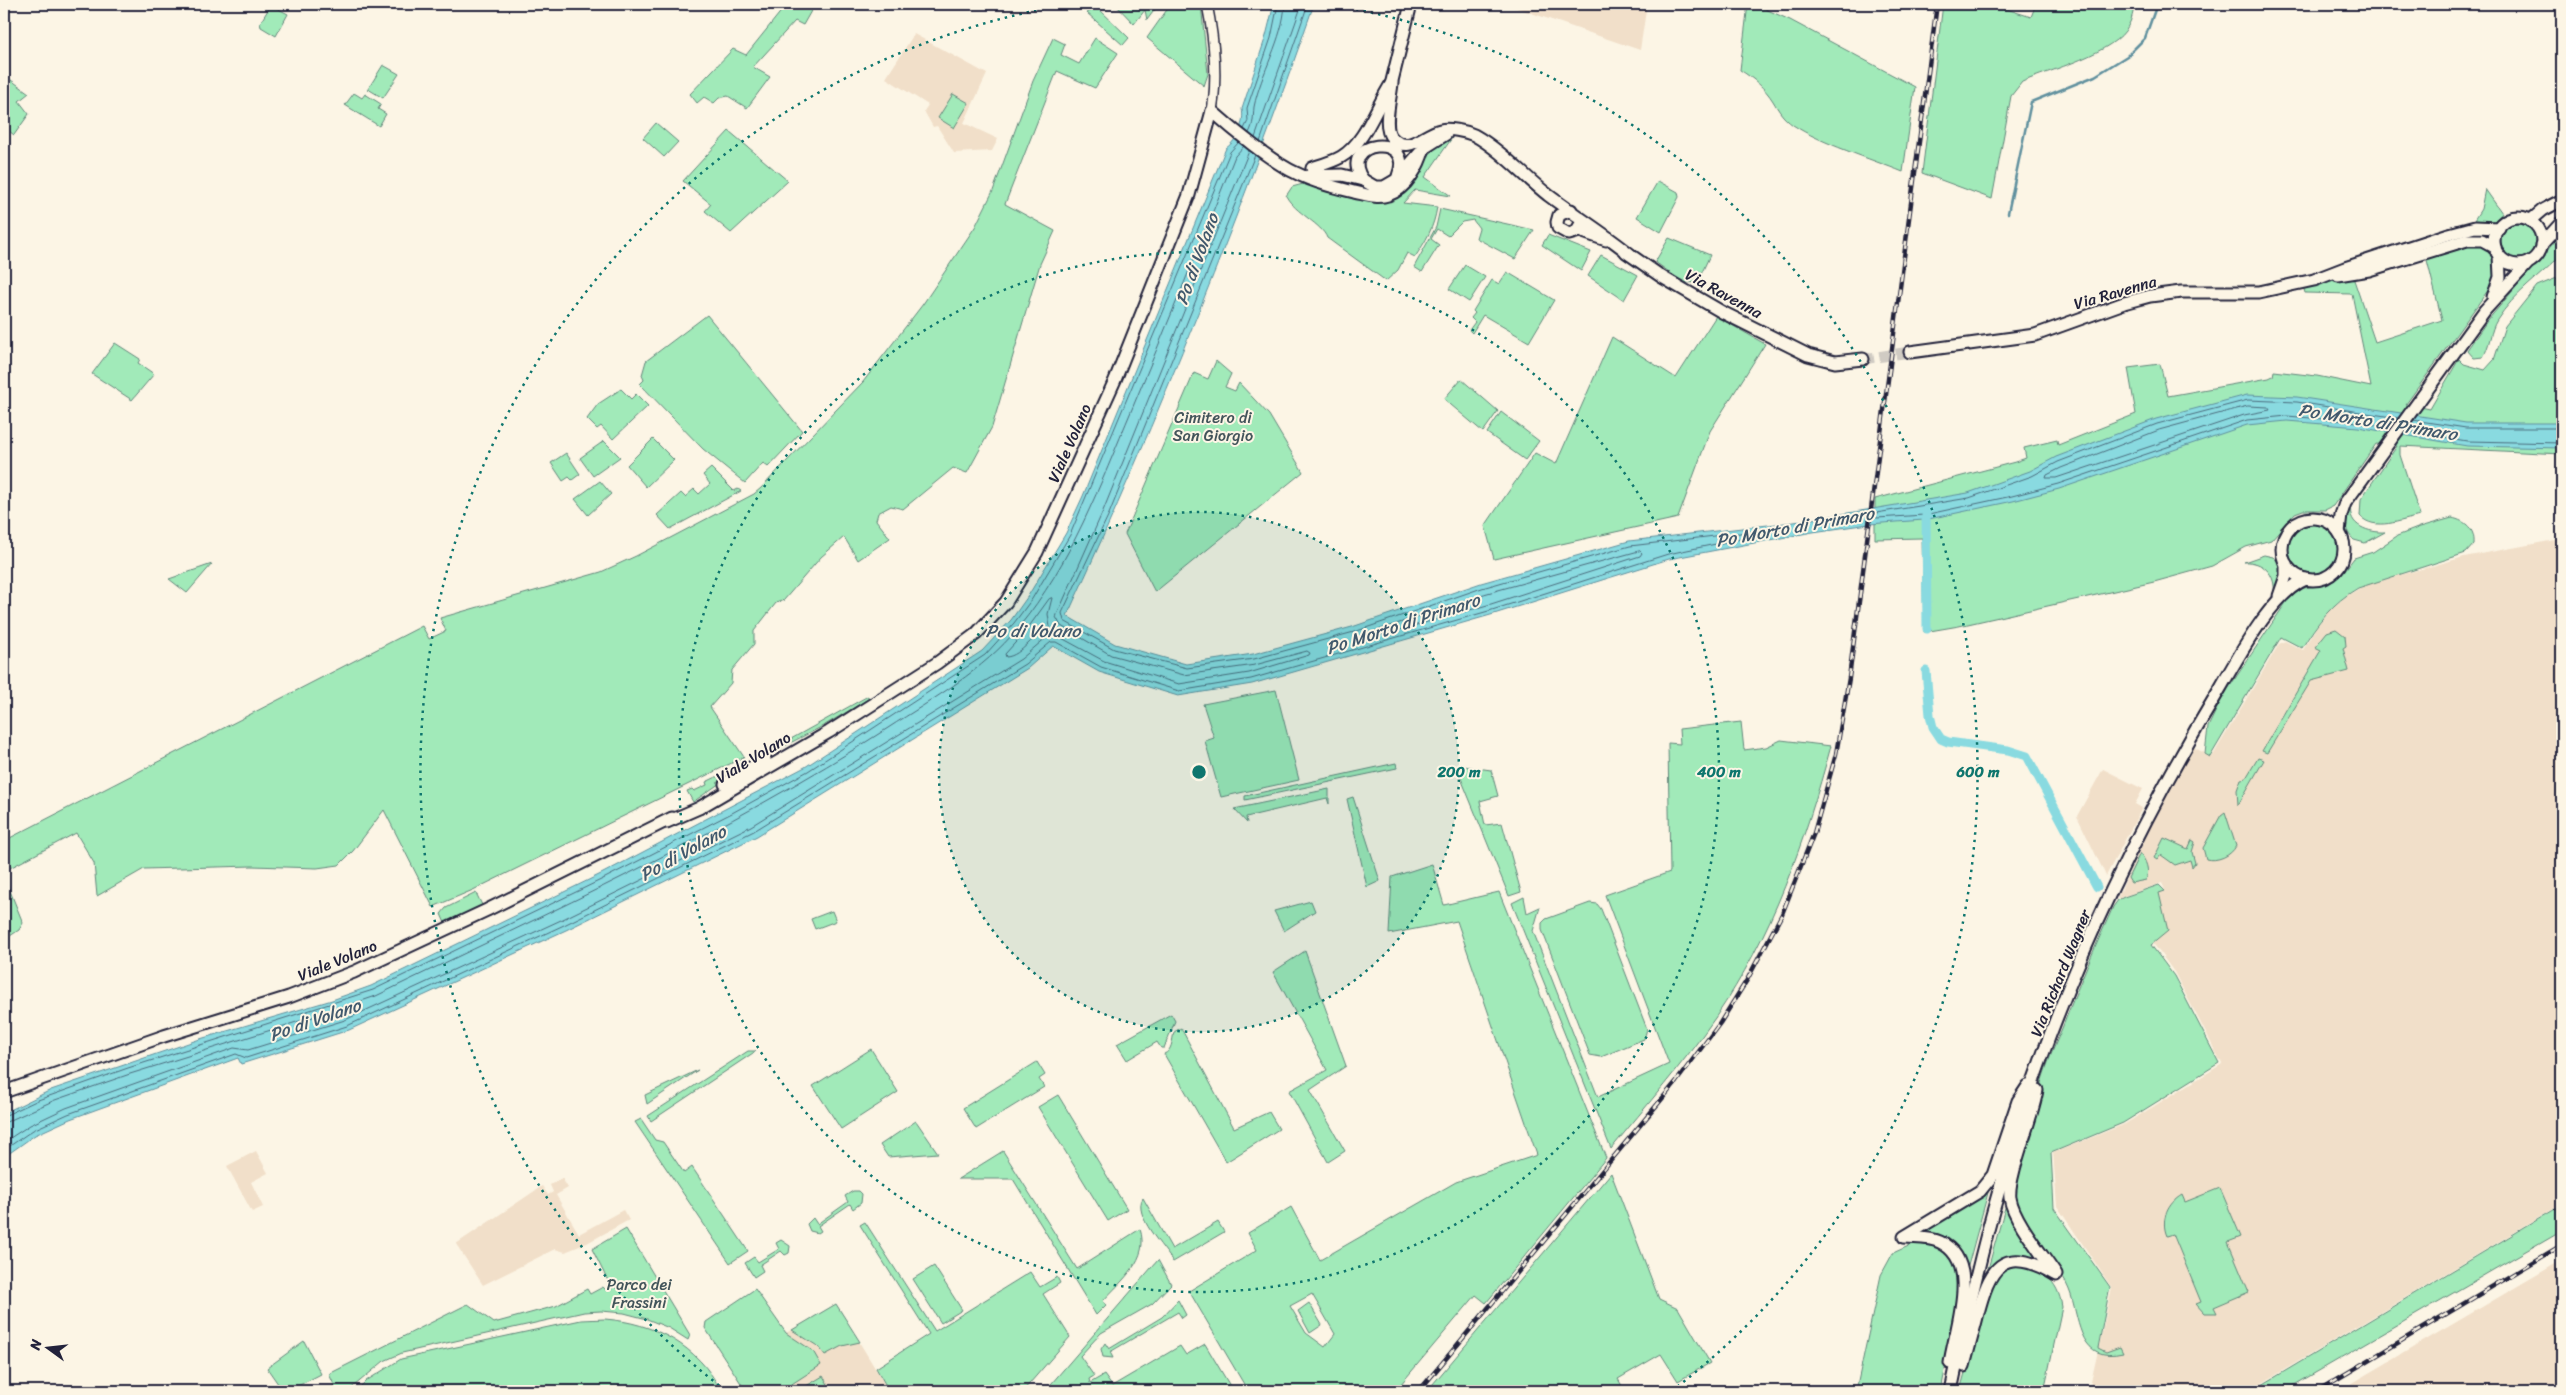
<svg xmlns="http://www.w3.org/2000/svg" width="2566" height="1395" viewBox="0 0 2566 1395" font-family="Sriracha,sans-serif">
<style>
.built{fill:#f1dfc9}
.green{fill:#a1eab9;stroke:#62867a;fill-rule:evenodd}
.water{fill:#89dae0;stroke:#60909e}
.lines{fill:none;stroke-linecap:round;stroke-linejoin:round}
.shore{stroke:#4b6c7d;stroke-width:1}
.stream{stroke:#60909e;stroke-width:2.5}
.canal{stroke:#89dae0;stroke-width:9}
.major-tunnel{stroke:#d0cbc3;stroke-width:11;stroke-dasharray:11 5.5;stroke-linecap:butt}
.minor-casing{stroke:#22223b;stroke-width:12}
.major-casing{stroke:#22223b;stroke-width:15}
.minor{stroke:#fcf5e5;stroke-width:9}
.major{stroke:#fcf5e5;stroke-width:11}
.rail-casing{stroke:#22223b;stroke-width:4.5}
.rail{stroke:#fcf5e5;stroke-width:2.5;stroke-dasharray:8;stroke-linecap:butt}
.ring{fill:none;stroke:#0f766e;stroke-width:2.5;stroke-dasharray:2.5 5}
.labels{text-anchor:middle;stroke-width:4;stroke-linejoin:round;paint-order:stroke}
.street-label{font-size:16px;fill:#22223b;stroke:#fcf5e5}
.park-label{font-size:16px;fill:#42545a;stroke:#fcf5e5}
.water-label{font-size:18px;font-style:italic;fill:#41596d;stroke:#fcf5e5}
.centre{fill:#0f766e;stroke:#fcf5e5;stroke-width:2.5}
.ring-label{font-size:15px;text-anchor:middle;font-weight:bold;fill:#0f766e;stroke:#fcf5e5;stroke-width:4;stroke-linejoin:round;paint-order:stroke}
</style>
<rect width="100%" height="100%" fill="#fcf5e5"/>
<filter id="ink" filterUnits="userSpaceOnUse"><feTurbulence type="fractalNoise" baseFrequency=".02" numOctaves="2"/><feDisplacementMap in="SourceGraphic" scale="10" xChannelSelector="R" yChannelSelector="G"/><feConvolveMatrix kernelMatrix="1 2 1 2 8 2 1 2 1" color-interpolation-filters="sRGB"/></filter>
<g filter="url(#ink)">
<!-- built -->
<g class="built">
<path d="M1505,4h142l-7,46z"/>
<path d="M914,34l73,40 -23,49 34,16 -6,12 -38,2 -17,-27 -4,1 -9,-16 4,-6 -42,-27z"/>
<path d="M2560,539l2,665 -313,187h-160l23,-103 -55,-82 -4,-53 72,-29 97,-60 -48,-92 -22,-30 6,-50 7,-2 -3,-7 -45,16 37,-80 39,-72 19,10 67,-113 6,-3 18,9 14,-24 13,-16 15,-13 20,-12 99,-28z"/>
<path d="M2103,769l40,20 -8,15 7,4 -36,68 -29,-60z"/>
<path d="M256,1151l12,22 -17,9 12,25 -11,5 -25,-46z"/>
<path d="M562,1178l6,10 -12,7 23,39 44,-24 6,10 -42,23 -22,9 -10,-3 -72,36 -27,-41 86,-58 6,9 5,-3 -3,-7z"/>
<path d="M2562,1260v131h-223z"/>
<path d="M836,1304l53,87h-143l40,-58z"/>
</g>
<!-- green -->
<g class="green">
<path d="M787,4h28l-12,21 -8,-4 -42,46 17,10 -23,31 -19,-12 -9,2 -5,5 -10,-6 -7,6 -7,-9 43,-45 13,6z"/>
<path d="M1115,4h44l-12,16 -2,-10 -11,14z"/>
<path d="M1171,4h30l7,70 -4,12 -57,-48z"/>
<path d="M1748,4h6l36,16 125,67 -12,85c-32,-13 -83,-29 -110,-47 -10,-7 -14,-14 -20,-24 -8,-13 -20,-23 -33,-31z"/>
<path d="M1943,4h48l40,13 5,-13h99c-2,7 -3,16 -7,22 -11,26 -81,45 -106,56l-11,14 -19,103 -70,-26z"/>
<path d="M271,5l17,9 -12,22 -15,-9 -1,-4z"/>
<path d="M1097,7l32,31 -6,7 -36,-32z"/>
<path d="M1053,38l12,6 -4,11 18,9 16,-26 23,15 -23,35 -38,-17 -52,133 50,27 -15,33 -48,163 -25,46 -14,-5 -50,41 -12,-3 -13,7 -2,7 14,18 -32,22 -14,-23 -23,20 -37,43 -8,3 -22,28v13l-22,26 -1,13 -21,24 34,50 -271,133 -40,17 -49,-97 -31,41 -14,14 -22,3 -65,-2 -108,3 -47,27 -3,-33 -18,-30 -70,37v11l17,42 -4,7 -15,10v-99l418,-215 7,13 17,-8 -6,-13 161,-46 35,-16 118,-62 7,-6 102,-106 60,-78 52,-77 18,-36 40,-110z"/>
<path d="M383,65l16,9 -16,24 -15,-9z"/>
<path d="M4,75l25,18 -10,8 10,13 -15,21 -10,-8z"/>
<path d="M354,93l8,5 3,-4 16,10 -3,5 8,5 -7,12 -34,-21z"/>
<path d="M953,94l16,9 -15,25 -16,-10z"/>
<path d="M656,123l22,19 -14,15 -21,-19z"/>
<path d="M729,131l59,50 -57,52 -26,-22 6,-7 -28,-23z"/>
<path d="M1452,138l-27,39 26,19 -36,-6 -12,13 34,4c-3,20 -11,34 -22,50l-8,-4 -9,17 -12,11 -59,-43c-5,-14 -32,-25 -41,-42l6,-9 11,-3 72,14 51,-40 13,-13z"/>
<path d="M1658,181l20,11 1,5 -18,35 -24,-15z"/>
<path d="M2485,189l17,24 -5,10 -26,2 10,-16z"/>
<path d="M1440,209l94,21 -19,29 -39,-21 3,-10 -6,-8 -11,2 -14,14 -11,-7 -6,10 8,6 -17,27 -8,-5 22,-40z"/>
<circle cx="2518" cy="241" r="17"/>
<path d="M2562,233v21c-21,22 -48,39 -65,66 -7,11 -7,26 -14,37l-9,1 -7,-8 20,-29z"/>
<path d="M1548,235l43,17 -10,19 -39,-26z"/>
<path d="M1669,238l41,17 -13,28 -14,-1 -28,-20z"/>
<path d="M2475,243c22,10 21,16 19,39l-88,122 24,5 29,-50 5,5 21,6 9,-10 11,-34 32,-40 25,-10v178l-162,-8v9l20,61c-19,4 -45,16 -60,0l1,-17 36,-53 -21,-2 -43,62 -8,4h-22l-8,3 -24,27 -25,7 -34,19 -58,16 -195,44 -35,6 -2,-94 -47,1v-40l140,-37 11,-4 -2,-10 33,-8 1,5 78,-31 -8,-46 32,-4 8,32 101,-18 4,-2 1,-5 43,5 54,11 -19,-93 -47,-1 -2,-7 29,-10 3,5 18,-4 22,65 67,-22 -16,-64z"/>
<path d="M1601,255l37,20 -14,25 -36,-24z"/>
<path d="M1465,265l20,12 -16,25 -20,-13z"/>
<path d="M1507,272l47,28 -25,42 -46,-27 -11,18 -3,-3 6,-8 -4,-4 4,-5 -2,-2 19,-31 7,4z"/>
<path d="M707,315l95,116 -34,36 -5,-4 -18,20 -42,-34 -63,-65 4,-4 -2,-5 4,-14z"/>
<path d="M1716,316l49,28 -55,87 -32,87 -184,41 -9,-33 50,-73 21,11 56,-127 64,41z"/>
<path d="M115,343l25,16 -2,4 16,11 -22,26 -40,-26z"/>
<path d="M1216,361l15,13 -6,13 10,4 4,-8 30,32 34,57 -148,120 -30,-58 69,-161 14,6z"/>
<path d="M1461,379l37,32 -15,21 -39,-33z"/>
<path d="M621,389l10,10 5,-5 12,12 -35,33 -12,-13 -4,3 -10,-10 11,-15z"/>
<path d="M1501,412l38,29 -14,19 -38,-27z"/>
<path d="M653,439l21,21 -28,27 -19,-22z"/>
<path d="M604,441l16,16 -27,19 -13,-18z"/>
<path d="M566,453l14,21 -8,6 -3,-3 -6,4 -12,-18z"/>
<path d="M711,468l23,23 4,-2 3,2 -71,38 -13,-14 24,-22 4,4 9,-8 5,5 11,-10 -7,-9z"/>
<path d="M600,481l11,13 -23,21 -13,-16z"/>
<path d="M2351,506c-4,20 19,27 34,26l-20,11 -11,-3c-10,-9 -11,-22 -3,-34z"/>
<path d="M2452,518c14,3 23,11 22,26l-8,9 -108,35c-26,15 -41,35 -56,60l-21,-11 -71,120 -5,-3 3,-27 14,-29 69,-103 13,-7 25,-4 13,-10 12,-16 19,-6 24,-16 23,-9z"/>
<circle cx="2313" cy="549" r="26"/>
<path d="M2264,555l9,2c13,11 7,23 1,36 2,-19 -11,-32 -30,-31z"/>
<path d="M212,564l-25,29 -18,-14z"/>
<path d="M2336,629l9,7 1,10 -3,2 6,23 -38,10 -44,72 -5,-2 59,-101 -6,-3 12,-15z"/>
<path d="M1276,690l23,90 -78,17 -16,-56 9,-3 -11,-34z"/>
<path d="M868,696l2,2 -45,27 -60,31 -1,-2z"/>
<path d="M1741,722l3,28 22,-3 15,-7 50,6c-26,95 -59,190 -116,272 -32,46 -69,88 -104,131l-99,-246 12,-6 3,16 13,-6 -7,24 65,166 71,-33 -64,-169 65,-23 -2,-129 12,1 -1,-15z"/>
<path d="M756,758l-63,44 -6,-11 5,-2 2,2 13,-6 -1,-3z"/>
<path d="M2258,758l6,2 -26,45 -1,-15 4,-11 5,-1z"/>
<path d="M1396,763l1,5 -152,32v-4z"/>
<path d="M1463,766l28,4 7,26 -18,5 5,24 17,-2 19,69 -12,4 -51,-125v-4z"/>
<path d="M1329,789v15l-2,-6 -81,19 1,6 -13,-14z"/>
<path d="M1353,797l27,84 -13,6 -20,-88z"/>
<path d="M2225,812l11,34c-5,10 -19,16 -30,13l-3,-11 18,-33z"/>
<path d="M2164,838l24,11 4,-9 3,2 -3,10 3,11 -3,4 -2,-7 -15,5 -14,-10 -4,5 -3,-2z"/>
<path d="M2140,853c6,8 10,17 6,27l-15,3 -3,-5z"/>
<path d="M1432,864l12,41 55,-13 107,266 -120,145 -10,-8 -81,96h-147l-59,-100 68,-41 -9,-17 43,-26 29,53 136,-78 81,-27 -80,-234 -68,13 3,-57zM1312,1294l23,40 -10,13 -19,-14 -16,-27z"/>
<path d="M2159,885l6,6 -6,2 9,38 -17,14 23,31 45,87 -96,60 -72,30 3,55 56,79 -12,61 8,4 14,-5 3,6c-43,10 -43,-29 -52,-58 -10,-32 -50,-64 -56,-94 -4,-23 10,-52 17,-74 4,-14 6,-29 9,-44 6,-20 14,-38 22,-57 15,-40 32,-79 50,-119l5,-7 6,-3z"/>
<path d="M476,893l6,12 -37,18 -4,-9 5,-6z"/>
<path d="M1311,901l4,10 -31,20 -10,-20z"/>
<path d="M1590,903l7,1 4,5 46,120 -3,10 -43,18 -11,-2 -48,-125v-7l4,-4z"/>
<path d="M832,911l4,10 -21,8 -4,-10z"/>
<path d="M1305,951l41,115 -36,24 35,61 -17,11 -39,-71 38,-21 -54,-98z"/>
<path d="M1171,1014l4,7 -11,27h-3l-4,-6 -30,18 -10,-16z"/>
<path d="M1181,1028l53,100 35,-16 10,17 -53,33 -62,-108c8,-3 8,-13 10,-22z"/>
<path d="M871,1049l27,43 -57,37 -28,-43z"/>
<path d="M748,1051h8l-105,70 -3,-5z"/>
<path d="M1037,1062l8,13 -6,4 5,8 -68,42 -13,-21z"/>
<path d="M698,1070l-51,34 -2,-9z"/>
<path d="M1058,1095l69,114 -19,12 -70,-114z"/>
<path d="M641,1119l14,21 8,2 21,31 8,-6 56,84 -18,12 -95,-141z"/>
<path d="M916,1121l22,32 -50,4 -8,-12z"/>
<path d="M1003,1151l74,118 63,-40c10,30 -18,51 -37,72l3,4 -10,10 -83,-136h-55z"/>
<path d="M1611,1173l48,126 19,9 32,55 -32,18 -17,-27 -43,25 7,12h-198z"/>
<path d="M2220,1188l21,49 -13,5 21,50 -35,15 3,6h-13l-8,-9 5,-2 -28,-68 -6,2c-7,-16 1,-33 15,-41l3,7z"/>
<path d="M1989,1189l-23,84 -4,-14 -43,-25z"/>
<path d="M853,1191h6l3,3 -1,9 -8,6 -3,-5 -32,22 3,5 -3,2 -8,-2 -3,-7 6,-6 4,6 31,-22 -3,-6z"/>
<path d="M1143,1198l29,51 46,-27 6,10 -51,30c-8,-14 -41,-47 -30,-64z"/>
<path d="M2006,1204l37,59 -47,1 -10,12z"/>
<path d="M2562,1205v25l-278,161h-32z"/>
<path d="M865,1222l70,109 95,-59 10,15 17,-10 3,6 -17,11 27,43 -47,54h-134l-13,-23 53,-34 -69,-109z"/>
<path d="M626,1229l64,106 -2,5 -19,-12 -22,-9 -23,-6 -23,-2 -17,1 -182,41 -18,8 -36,30h-11l-8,-17 139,-70 26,19 62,-17 31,-17 3,5 13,-7 4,4 5,-2 -20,-40z"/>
<path d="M781,1240l9,6 -1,7 -4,2 -4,-4 -21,14 3,6 -9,6 -9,-14 9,-6 4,5 21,-13 -3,-6z"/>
<path d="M1913,1244c21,0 32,7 45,23l1,30 -18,94h-85l25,-116 12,-22z"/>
<path d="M1158,1260l13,24 -19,20 -51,29 -21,23 14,20 -5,3 1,4 14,-8 8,11 68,-40 6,9 19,-11 28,47h-188z"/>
<path d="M934,1266l28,44 -21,13 -28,-44z"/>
<path d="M2015,1266c27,1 43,14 47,41l-18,84h-84l26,-96 13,-21z"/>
<path d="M755,1289l31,44 27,18 8,14 -40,26h-35l-41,-63 1,-6z"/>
<path d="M1178,1300l8,15 -4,3 -4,-6 -68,40 3,6 -10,-1 -2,-8 4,-6 4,6 53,-32z"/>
<path d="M1309,1303l13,22 -12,8 -12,-22z"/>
<path d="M836,1304l24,38 -18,4 -17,9 -6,-8 -27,-17z"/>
<path d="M605,1319c49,4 93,26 116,72h-365l10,-10 35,-22 180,-39z"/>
<path d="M304,1341l17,33 -29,15 -2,-2 -7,4 -16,-23z"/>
<path d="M823,1376l9,15h-35h1z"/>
</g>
<!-- water -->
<path class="water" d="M1274,4h40c-72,207 -155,413 -247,612l48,28 71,20 67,-10 99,-27 129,-44 148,-42 165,-19 174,-29 62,-22 26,-14 100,-38 91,-24 50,2 169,26h96v25l-95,-2 -109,-19 -71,-6 -40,4 -188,64 -46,12 -89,19 -55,4 -56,8 -144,27 -175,55 -242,70 -74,12 -79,-24 -46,-26 -25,22 -271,168 -191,94 -217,100 -108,34 -3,-6 -168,61 -35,16 -31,22v-44l47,-23 149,-51 132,-39 39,-14 232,-113 202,-106 177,-116 29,-31 17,-24 38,-63 17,-37 143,-348c11,-7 19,-26 16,-39l24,-73z"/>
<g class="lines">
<!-- shore -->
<g class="shore">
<path d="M1244,129l4,-8 -1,-13 24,-70 7,-34"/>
<path d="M1249,133c5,-9 4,-16 5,-26 7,-35 29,-67 31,-103"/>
<path d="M1255,138l47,-134"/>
<path d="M1260,142l48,-138"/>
<path d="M2248,406l20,1 2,3 -26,5 -188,63h-10l1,-3 14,-7 98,-38z"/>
<path d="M2413,420l53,8h96"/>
<path d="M2391,428l-32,-6 -72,-6 -40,4 -189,64 -46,12 -88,19 -47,3 -3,-2 2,-3 93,-15 63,-22 26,-14 99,-38 91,-24 49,2 101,16"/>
<path d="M2406,431l61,10 95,2"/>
<path d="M1640,551l2,2 -2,3 -149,48 -117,33 -3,-2 2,-3 111,-38z"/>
<path d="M1052,598l-4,16 2,13c-16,6 -28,29 -44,30l-1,-3 20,-22 24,-33z"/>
<path d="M4,1116l34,-16 90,-32 245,-78 232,-112 127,-65 76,-42 177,-116 29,-32 18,-24 38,-64 160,-383 9,-10"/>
<path d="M4,1123l51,-23 75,-26 205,-64 41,-14c173,-84 350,-163 512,-268 46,-30 95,-57 130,-100 53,-64 82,-143 114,-219 35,-84 70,-169 103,-253l9,-10"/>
<path d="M4,1142l26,-17 36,-17 168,-60 14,2 97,-30 216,-100 190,-94 270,-167 27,-23h10l46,25 75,23 70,-11 60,-18 1,-2 -3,-2 -52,14 -71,10 -73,-20 -50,-29 -5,-9 47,-106 146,-360"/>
<path d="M4,1150l29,-20 35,-16 168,-60 10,4 101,-32 217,-101 190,-94 271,-167 26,-22h5l45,25 78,24 72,-12 241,-69 176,-56 91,-19 -2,-4 -127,15 -148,42 -128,44 -100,27 -67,9 -73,-19 -50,-28 -2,-8 47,-99 146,-359"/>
</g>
<!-- stream -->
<path class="stream" d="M2008,213l23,-111 64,-26 32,-20 18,-18 12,-34"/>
<!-- canal -->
<g class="canal">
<path d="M1926,510l1,119"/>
<path d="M1926,671l4,44 3,12 8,12 7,3 60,8 19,6 70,131"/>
</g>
<!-- major-tunnel -->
<path class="major-tunnel" d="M1863,359l47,-7"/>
<!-- minor casing -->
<g class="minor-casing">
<path id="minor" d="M1207,4c7,35 11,72 5,107"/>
</g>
<!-- major casing -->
<g class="major-casing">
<g id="major">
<path d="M1392,83c-1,14 -10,45 0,55 17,17 31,-4 48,-8 9,-2 25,1 34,5 27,15 50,41 74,60 28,21 56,38 83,60"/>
<path d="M1390,89l21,-85"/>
<path d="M1212,111c20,18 60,51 84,62 18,9 38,14 58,19 11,2 23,7 34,3 19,-6 31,-29 36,-47"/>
<path d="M1312,168c9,-3 20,-6 29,-11 24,-14 35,-50 50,-73"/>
<path d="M1308,176l34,-1 21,5 12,7h9l12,-7 28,-32 22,-14"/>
<path d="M1363,180c-28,-40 53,-49 35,-4"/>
<path d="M1571,210l-12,5 -2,7 1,6 11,6 7,-2 4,-7"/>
<circle cx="2518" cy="241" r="24"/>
<path d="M2530,221l13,-11 19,-10"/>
<path d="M1577,230l29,10"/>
<path d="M2541,245l21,-23"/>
<path d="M1626,252l36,25 60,35 86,43 27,7 28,-3"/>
<path d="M2338,275l31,-5 98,-30h15l13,7"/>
<path d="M2493,297l7,-20 -1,-22"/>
<path d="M1910,352l125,-17 89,-32 26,-7 31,-4h78l55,-12 31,-12 104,-34 26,-7 24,1"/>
<circle cx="2313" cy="549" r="31"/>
<path d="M2339,532l2,-17 4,-12 140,-193 44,-48"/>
<path d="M2279,596l7,-20v-12"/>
<path d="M725,784l40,-25"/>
<path d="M667,822l32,-14 130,-76 108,-69 39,-29 30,-32 31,-50 78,-172 74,-185 23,-84"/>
<path d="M2037,1090c-4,27 -30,87 -27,108 4,23 33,57 46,77"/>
<path d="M4,1092l160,-56 125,-39 65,-25 133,-62 185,-92"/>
<path d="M1904,1237l76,-46 13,-16 25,-74 10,-15"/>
<path d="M1906,1237c10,1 24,0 34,5 42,20 15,86 10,121"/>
<path d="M1964,1366c4,-16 9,-33 13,-49 12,-48 25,-74 77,-43"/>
<path d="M1951,1391c14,-66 28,-132 47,-197 49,-178 128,-350 223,-507 18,-31 52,-95 85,-108"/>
</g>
</g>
<!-- minor -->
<use href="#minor" class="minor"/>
<!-- major -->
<use href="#major" class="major"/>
<!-- rail casing -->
<g class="rail-casing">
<g id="rail">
<path d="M1419,1391l257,-309 44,-59 27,-43 35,-66 32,-81 22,-79 13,-76 88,-674"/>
<path d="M2317,1391l245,-146"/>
</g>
</g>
<!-- rail -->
<use href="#rail" class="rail"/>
</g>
</g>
<!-- distance rings -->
<circle cx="1199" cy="772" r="260" fill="#0f766e" fill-opacity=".12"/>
<g class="ring">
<circle cx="1199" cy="772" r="260"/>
<circle cx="1199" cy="772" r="520"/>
<path d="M725 1390A779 779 0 0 1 1064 5M1334 5A779 779 0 0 1 1673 1390"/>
</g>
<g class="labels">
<!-- street labels -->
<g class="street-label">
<text transform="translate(2115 292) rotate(-16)" y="6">Via Ravenna</text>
<text transform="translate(1724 293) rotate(29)" y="6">Via Ravenna</text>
<text transform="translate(1069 443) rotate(-66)" y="6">Viale Volano</text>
<text transform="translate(753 757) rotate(-31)" y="6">Viale Volano</text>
<text transform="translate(337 960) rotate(-22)" y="6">Viale Volano</text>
<text transform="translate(2060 973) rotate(-68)" y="6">Via Richard Wagner</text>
</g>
<!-- park labels -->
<g class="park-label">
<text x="1213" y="423">Cimitero di<tspan x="1213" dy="18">San Giorgio</tspan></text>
<text x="639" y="1290">Parco dei<tspan x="639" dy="18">Frassini</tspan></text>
</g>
<!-- water labels -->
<g class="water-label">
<text transform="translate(1197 259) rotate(-70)" y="6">Po di Volano</text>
<text transform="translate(2378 422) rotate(9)" y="6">Po Morto di Primaro</text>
<text transform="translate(1795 527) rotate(-10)" y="6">Po Morto di Primaro</text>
<text transform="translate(1403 624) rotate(-18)" y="6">Po Morto di Primaro</text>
<text x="1033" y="637">Po di Volano</text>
<text transform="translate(683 853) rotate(-29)" y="6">Po di Volano</text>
<text transform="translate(315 1020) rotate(-19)" y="6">Po di Volano</text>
</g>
</g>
<circle cx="1199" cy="772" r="8" class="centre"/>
<g class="ring-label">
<text x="1459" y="777">200 m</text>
<text x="1719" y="777">400 m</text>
<text x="1978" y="777">600 m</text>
</g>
<!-- margin -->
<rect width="2566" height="1395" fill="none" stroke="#fcf5e5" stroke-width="20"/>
<rect x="10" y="10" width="2546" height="1375" fill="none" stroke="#22223b" stroke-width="2" filter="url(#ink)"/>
<!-- north arrow -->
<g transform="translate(48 1348) rotate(285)" stroke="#fcf5e5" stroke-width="4" paint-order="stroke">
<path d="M0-4L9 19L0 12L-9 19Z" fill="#22223b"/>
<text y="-8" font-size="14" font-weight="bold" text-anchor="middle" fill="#22223b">N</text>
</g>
</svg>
